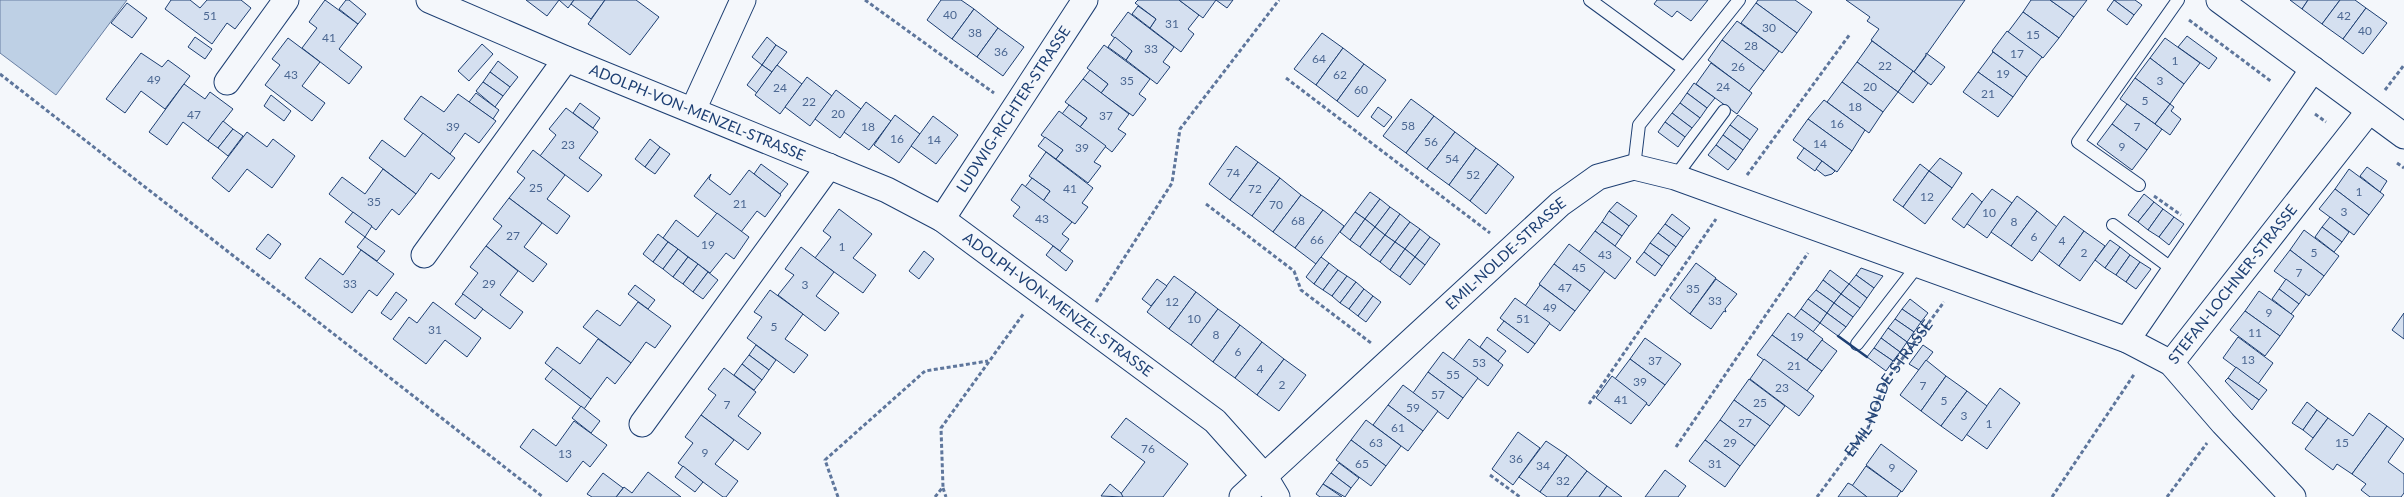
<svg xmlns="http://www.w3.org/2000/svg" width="2404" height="497" viewBox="0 0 2404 497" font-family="Lato,sans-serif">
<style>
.water{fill:#bed0e5;stroke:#687fa3}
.building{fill:#d5e0f0;stroke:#1d3f73}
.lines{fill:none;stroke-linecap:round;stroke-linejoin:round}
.service-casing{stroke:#1d3f73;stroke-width:14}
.minor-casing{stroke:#1d3f73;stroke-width:27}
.path{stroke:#5e769c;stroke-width:3;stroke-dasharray:4 2.5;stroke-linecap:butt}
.service{stroke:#f4f7fb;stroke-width:12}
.minor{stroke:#f4f7fb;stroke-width:25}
.wall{stroke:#1d3f73;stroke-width:2.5}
.labels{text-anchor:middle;stroke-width:4;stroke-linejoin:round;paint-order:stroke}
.number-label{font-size:12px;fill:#4b6792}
.street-label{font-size:15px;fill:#1d3f73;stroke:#f4f7fb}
</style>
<rect width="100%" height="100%" fill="#f4f7fb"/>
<!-- water -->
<path class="water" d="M0,0h127l-71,95 -56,-42z"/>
<!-- building -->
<g class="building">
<path d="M171,0h19l10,8 7,-8h34l10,8 -16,21 -8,-6 -15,21 -47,-35z"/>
<path d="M325,0l33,24 -19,25 23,18 -13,17 -47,-36 15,-20 -8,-6z"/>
<path d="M346,0h3l17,14 -8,10 -19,-15z"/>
<path d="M526,0h33l-12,16z"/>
<path d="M559,0h15l-6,8z"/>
<path d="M574,0h31l-14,19 -20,-15z"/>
<path d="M605,0h31l23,17 -29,38 -42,-31z"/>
<path d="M941,0h20l13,9 -22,30 -25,-19z"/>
<path d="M1138,0h41l20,15 -11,14 6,5 -13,18 -31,-24 6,-9 -21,-16z"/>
<path d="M1179,0h54l-6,8 -11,-8 -13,18z"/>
<path d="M1708,0l-17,21 -14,-10 -5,6 -18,-13 3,-4z"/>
<path d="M1758,0h37l17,12 -15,21 -41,-30z"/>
<path d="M1846,0h119l-51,72 -43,-32 8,-11 -12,-8 3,-4z"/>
<path d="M2031,0h19l24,17 -15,21 -36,-26z"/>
<path d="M2050,0h37l-13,17z"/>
<path d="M2114,0h21l7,5 -8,10z"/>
<path d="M2114,0l20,15 -7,10 -20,-15z"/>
<path d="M2290,0h18l-6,9z"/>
<path d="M2308,0h32l-18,24 -20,-15z"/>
<path d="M2340,0h15l11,8 -23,31 -21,-15z"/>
<path d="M127,3l20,15 -15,20 -21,-15z"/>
<path d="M1756,3l41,30 -15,20 -41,-30z"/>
<path d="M1138,6l18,13 -6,9 -18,-14z"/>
<path d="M2366,8l21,15 -24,31 -20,-15z"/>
<path d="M974,9l24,19 -21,29 -25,-18z"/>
<path d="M1128,12l46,35 -11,15 7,5 -13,17 -31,-24 6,-9 -21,-16z"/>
<path d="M2023,12l36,26 -16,20 -35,-26z"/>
<path d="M1737,21l42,30 -15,20 -42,-31z"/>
<path d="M998,28l26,19 -21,29 -26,-19z"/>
<path d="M2007,31l35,26 -15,20 -35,-26z"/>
<path d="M1322,33l21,15 -27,37 -22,-16z"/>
<path d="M2187,36l30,22 -8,11 -31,-22z"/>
<path d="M195,37l17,12 -7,10 -17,-12z"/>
<path d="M767,37l9,8 -14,20 -10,-8z"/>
<path d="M1115,37l17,14 -6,9 -18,-13z"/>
<path d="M288,38l32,24 -18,24 23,17 -13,18 -47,-36 15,-20 -8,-6z"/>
<path d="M2165,38l35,25 -16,21 -34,-26z"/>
<path d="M1722,40l42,31 -15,20 -41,-31z"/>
<path d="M1872,41l41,30 -15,21 -41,-30z"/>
<path d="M482,44l11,10 -24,27 -11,-10z"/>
<path d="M776,45l11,7 -15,20 -10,-7z"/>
<path d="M1104,45l46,34 -11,15 7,5 -13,17 -32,-23 7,-9 -21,-16z"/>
<path d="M1343,48l21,16 -27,37 -21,-16z"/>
<path d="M1993,52l34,25 -14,20 -35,-25z"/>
<path d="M141,53l21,14 6,-7 22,16 -25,33 -24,-18 -16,22 -19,-14z"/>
<path d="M1926,53l19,14 -14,18 -17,-13 12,-16z"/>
<path d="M2150,58l34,26 -14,20 -35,-26z"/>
<path d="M498,61l20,16 -8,10 -20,-15z"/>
<path d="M1857,62l41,30 -15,20 -41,-30z"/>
<path d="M1711,63l41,30 -15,21 -41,-30z"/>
<path d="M1364,64l22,16 -28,37 -21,-16z"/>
<path d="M762,65l10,7 -15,21 -10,-8z"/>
<path d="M777,65l25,19 -22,30 -25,-19z"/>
<path d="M1090,70l18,14 -7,9 -18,-14z"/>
<path d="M1913,71l15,12 -15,20 -15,-11z"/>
<path d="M490,72l20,15 -7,9 -20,-14z"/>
<path d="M1978,72l35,25 -15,20 -35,-25z"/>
<path d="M807,77l25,19 -22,30 -25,-19z"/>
<path d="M2135,78l35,26 -15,20 -35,-25z"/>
<path d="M1083,79l46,35 -11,15 8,5 -14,18 -32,-25 7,-9 -22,-16z"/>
<path d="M483,82l20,14 -8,11 -19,-16z"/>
<path d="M1842,82l41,30 -14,21 -42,-31z"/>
<path d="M1694,83l21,15 -8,10 -20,-15z"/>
<path d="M184,84l21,15 5,-7 23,17 -25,32 -25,-19 -16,23 -18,-13z"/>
<path d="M836,90l25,19 -21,29 -25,-19z"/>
<path d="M476,93l23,17 -6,9 -24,-17z"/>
<path d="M1687,93l20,15 -7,10 -20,-15z"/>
<path d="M458,94l38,27 -17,22 -14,-10 -15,21 -46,-35 17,-23 23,16z"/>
<path d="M271,95l20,16 -7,10 -20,-15z"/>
<path d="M1411,99l23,17 -28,37 -23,-17z"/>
<path d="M1824,100l41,30 -13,21 -44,-32z"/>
<path d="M866,102l25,19 -22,29 -25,-18z"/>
<path d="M580,103l20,15 -7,10 -20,-15z"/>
<path d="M1680,103l20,15 -8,10 -20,-15z"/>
<path d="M2127,104l35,25 -15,21 -35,-26z"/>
<path d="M2170,104l4,3 -3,4 10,8 -11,16 -15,-11z"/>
<path d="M1069,105l18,13 -7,9 -18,-13z"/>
<path d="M1378,107l14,10 -8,10 -13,-10z"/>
<path d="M566,108l32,24 -19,26 23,17 -14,17 -48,-36 16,-21 -7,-6z"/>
<path d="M1059,111l47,35 -12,16 7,4 -13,17 -32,-24 7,-9 -22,-15z"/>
<path d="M1672,113l20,15 -7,9 -20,-15z"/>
<path d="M895,115l25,19 -21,29 -25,-18z"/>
<path d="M1738,115l20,14 -8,11 -20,-15z"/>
<path d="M933,116l25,19 -22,29 -25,-18z"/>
<path d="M1434,116l21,16 -28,37 -21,-16z"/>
<path d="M1808,119l44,32 -15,21 -44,-32z"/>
<path d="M223,121l10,8 -15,19 -10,-7z"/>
<path d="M1665,122l20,15 -7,10 -20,-15z"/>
<path d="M2112,124l35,26 -15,20 -35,-26z"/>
<path d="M1730,125l20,15 -7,10 -20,-15z"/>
<path d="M233,129l10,7 -15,20 -10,-8z"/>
<path d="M247,132l20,15 6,-8 22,17 -23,32 -25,-19 -18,23 -17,-14z"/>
<path d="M1455,132l21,16 -27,37 -22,-16z"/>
<path d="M423,133l32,25 -16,21 -8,-6 -15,21 -47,-36 13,-18 23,17z"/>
<path d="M1723,135l20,15 -7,10 -20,-15z"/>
<path d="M1045,137l18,13 -7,9 -18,-13z"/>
<path d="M650,139l10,8 -15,20 -10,-8z"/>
<path d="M1716,145l20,15 -8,10 -20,-15z"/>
<path d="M1236,146l22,16 -28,38 -21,-16z"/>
<path d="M660,147l10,7 -15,20 -10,-7z"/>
<path d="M1476,148l22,16 -28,37 -21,-16z"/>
<path d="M1804,148l18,13 -7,10 -18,-13z"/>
<path d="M533,150l32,25 -18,24 23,17 -13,18 -48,-36 16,-20 -8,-6z"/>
<path d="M1046,152l47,36 -11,15 6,4 -13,17 -32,-23 7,-10 -21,-15z"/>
<path d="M1940,158l22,15 -10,15 -23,-17z"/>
<path d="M1822,161l13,10 -3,3 -7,2 -9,-7z"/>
<path d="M1258,162l22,16 -28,38 -22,-16z"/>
<path d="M761,164l27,20 -8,10 -26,-20z"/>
<path d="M1498,164l16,13 -28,37 -16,-13z"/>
<path d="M1920,164l9,7 -26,36 -10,-7z"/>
<path d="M2367,167l20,14 -7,11 -20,-16z"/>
<path d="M383,169l33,25 -17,21 -7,-6 -16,21 -47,-36 13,-17 23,17z"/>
<path d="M2349,169l35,26 -15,20 -34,-26z"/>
<path d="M749,170l32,25 -16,22 -8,-6 -16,21 -47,-36 17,-22 -2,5 21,16z"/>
<path d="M1929,171l23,17 -27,36 -22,-17z"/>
<path d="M1032,178l18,13 -7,10 -18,-14z"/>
<path d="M1280,178l21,17 -28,37 -21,-16z"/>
<path d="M1022,184l50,38 -10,12 7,5 -9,12 -47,-35 7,-9 -9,-7z"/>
<path d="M1992,189l20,14 -25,35 -21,-15z"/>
<path d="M2335,189l34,26 -15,20 -35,-26z"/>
<path d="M1370,192l10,7 -15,20 -10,-7z"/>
<path d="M1972,193l10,9 -18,26 -12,-9z"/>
<path d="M2144,194l10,8 -16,20 -10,-7z"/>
<path d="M1301,195l22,15 -28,38 -22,-16z"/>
<path d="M2017,196l20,15 -26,35 -20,-14z"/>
<path d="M509,198l33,25 -18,24 23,17 -14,18 -47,-36 16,-20 -9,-7z"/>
<path d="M1380,199l10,8 -15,20 -10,-8z"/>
<path d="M1617,202l20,14 -8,10 -20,-15z"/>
<path d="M2154,202l9,7 -15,21 -10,-8z"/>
<path d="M1390,207l10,7 -15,21 -10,-8z"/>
<path d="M839,209l33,25 -19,24 23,17 -13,18 -48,-35 16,-21 -8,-6z"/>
<path d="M2163,209l11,8 -15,20 -11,-7z"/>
<path d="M1323,210l21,16 -28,38 -21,-16z"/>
<path d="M1609,211l20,15 -7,10 -20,-14z"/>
<path d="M2037,211l20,16 -25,34 -21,-15z"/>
<path d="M353,212l19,14 -7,11 -20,-15z"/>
<path d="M1355,212l10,7 -15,21 -10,-8z"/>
<path d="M717,213l32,24 -15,22 -8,-6 -16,20 -47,-35 13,-18 22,17z"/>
<path d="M1400,214l10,8 -15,20 -10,-7z"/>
<path d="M1672,214l18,14 -7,9 -18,-13z"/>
<path d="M2064,216l20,15 -25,35 -20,-15z"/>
<path d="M2174,217l10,7 -15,21 -10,-8z"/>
<path d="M2330,217l19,15 -7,10 -20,-15z"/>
<path d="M1365,219l10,8 -15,20 -10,-7z"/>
<path d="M1410,222l10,7 -15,20 -10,-7z"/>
<path d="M1602,222l20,14 -7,10 -20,-15z"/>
<path d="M1665,224l18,13 -7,10 -18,-14z"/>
<path d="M1375,227l10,8 -15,20 -10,-8z"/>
<path d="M2322,227l20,15 -8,10 -19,-15z"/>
<path d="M1420,229l10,8 -15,20 -10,-8z"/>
<path d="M2304,230l35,26 -15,20 -34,-26z"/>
<path d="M1595,231l36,27 -16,21 -36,-27z"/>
<path d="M2084,231l21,15 -25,35 -21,-15z"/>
<path d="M1658,233l18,14 -7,9 -19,-13z"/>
<path d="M268,234l13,10 -11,15 -14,-10z"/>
<path d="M658,234l10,8 -15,20 -10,-8z"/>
<path d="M1385,235l10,7 -15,20 -10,-7z"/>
<path d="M365,237l20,14 -8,10 -20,-14z"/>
<path d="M1430,237l10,7 -15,21 -10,-8z"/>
<path d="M2110,240l10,7 -15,21 -10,-8z"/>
<path d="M668,242l10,7 -15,20 -10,-7z"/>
<path d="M1395,242l10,7 -15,21 -10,-8z"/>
<path d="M1650,243l19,13 -7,10 -18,-14z"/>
<path d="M1569,244l36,27 -15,20 -36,-27z"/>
<path d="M486,246l32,25 -18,24 23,17 -13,17 -48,-35 16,-21 -8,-6z"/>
<path d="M1053,246l20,15 -7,10 -20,-16z"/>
<path d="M801,247l33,25 -18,24 23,17 -14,18 -47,-36 16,-20 -9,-6z"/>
<path d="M2120,247l10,8 -14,20 -11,-7z"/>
<path d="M678,249l10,8 -15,20 -10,-8z"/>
<path d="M1405,249l10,8 -15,20 -10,-7z"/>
<path d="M361,250l33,24 -17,22 -8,-6 -17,23 -47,-35 15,-20 23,17z"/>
<path d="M2290,250l34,26 -15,20 -35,-25z"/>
<path d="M924,251l10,8 -15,20 -10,-8z"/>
<path d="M1644,252l18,14 -7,10 -19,-14z"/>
<path d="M2130,255l10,7 -14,20 -10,-7z"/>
<path d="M688,257l10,7 -15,20 -10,-7z"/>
<path d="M1321,257l8,6 -15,21 -8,-7z"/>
<path d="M1415,257l10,8 -15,20 -10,-8z"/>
<path d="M2140,262l11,7 -15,20 -10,-7z"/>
<path d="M1329,263l9,7 -15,20 -9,-6z"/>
<path d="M1696,263l20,15 -26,36 -20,-16z"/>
<path d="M698,264l10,8 -15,20 -10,-8z"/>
<path d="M1554,264l36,27 -15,20 -36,-27z"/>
<path d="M1861,268l22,8 -9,12 -18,-13z"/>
<path d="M1338,270l9,6 -15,20 -9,-6z"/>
<path d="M1830,270l19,14 -8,10 -18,-14z"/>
<path d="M708,272l10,8 -15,19 -10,-7z"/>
<path d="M1856,275l18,13 -7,10 -18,-14z"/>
<path d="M1174,276l22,16 -27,37 -22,-17z"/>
<path d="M1347,276l9,6 -16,21 -8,-7z"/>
<path d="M1157,279l10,7 -16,20 -9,-7z"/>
<path d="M1716,279l21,15 -12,15 1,3 -2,-1 -13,18 -21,-15z"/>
<path d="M2286,279l20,15 -7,10 -20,-15z"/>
<path d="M1823,280l18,14 -7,9 -18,-13z"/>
<path d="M1356,282l8,7 -15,20 -9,-6z"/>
<path d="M1849,284l18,14 -7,10 -19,-14z"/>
<path d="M635,285l20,15 -7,9 -20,-15z"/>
<path d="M1540,285l35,26 -15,20 -35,-25z"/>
<path d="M1364,289l9,7 -15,20 -9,-7z"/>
<path d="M2279,289l20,15 -8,10 -19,-15z"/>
<path d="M770,290l33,24 -18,25 23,16 -14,18 -47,-35 15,-21 -8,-5z"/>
<path d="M1816,290l18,13 -7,10 -19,-14z"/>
<path d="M2259,291l35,25 -14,20 -35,-25z"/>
<path d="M396,292l11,8 -16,20 -10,-7z"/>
<path d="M1196,292l22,17 -27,36 -22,-16z"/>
<path d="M463,294l20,15 -8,10 -20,-15z"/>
<path d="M1841,294l19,14 -7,9 -19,-14z"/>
<path d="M1373,296l8,6 -15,20 -8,-6z"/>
<path d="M1515,298l35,25 -15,21 -35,-26z"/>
<path d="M1808,299l19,14 -7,10 -19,-14z"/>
<path d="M1910,299l18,14 -7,9 -19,-13z"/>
<path d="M433,302l48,36 -14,19 -22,-17 -19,24 -33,-25 16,-22 8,6z"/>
<path d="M638,302l33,24 -16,22 -9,-6 -15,21 -48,-36 14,-17 23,16z"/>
<path d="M1834,303l19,14 -7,10 -19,-14z"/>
<path d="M1218,309l22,16 -27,37 -22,-17z"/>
<path d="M1801,309l19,14 -7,9 -19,-14z"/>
<path d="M1902,309l19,13 -7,10 -19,-13z"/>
<path d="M2245,311l35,25 -15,20 -35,-26z"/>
<path d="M1788,313l35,26 -16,21 -35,-25z"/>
<path d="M1827,313l19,14 -8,9 -18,-13z"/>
<path d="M2404,313v26l-12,-9z"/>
<path d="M1895,319l19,13 -7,10 -19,-14z"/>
<path d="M1504,321l31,23 -7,9 -31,-23z"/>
<path d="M1240,325l22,17 -27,36 -22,-16z"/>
<path d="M1888,328l19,14 -7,10 -19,-14z"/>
<path d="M1772,335l50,36 -15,20 -50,-36z"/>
<path d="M1487,337l19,14 -8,10 -18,-14z"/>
<path d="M2238,337l35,26 -15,21 -35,-26z"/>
<path d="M1645,338l36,26 -16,21 -35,-26z"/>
<path d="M1881,338l19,14 -7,9 -19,-13z"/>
<path d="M598,339l33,24 -16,21 -8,-7 -16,22 -46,-36 12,-16 23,17z"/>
<path d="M1469,339l34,26 -15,21 -35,-26z"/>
<path d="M1822,340l15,11 -15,20 -15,-11z"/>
<path d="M1262,342l22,17 -27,36 -22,-17z"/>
<path d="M756,345l20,15 -7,10 -20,-15z"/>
<path d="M1923,345l10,7 -14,18 -10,-6z"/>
<path d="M1874,348l19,13 -7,10 -19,-14z"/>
<path d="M1443,352l35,26 -15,20 -35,-26z"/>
<path d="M749,355l20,15 -7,10 -20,-16z"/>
<path d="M1284,359l22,16 -27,36 -22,-16z"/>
<path d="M1630,359l35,26 -16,21 -34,-27z"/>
<path d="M1764,359l50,37 -15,20 -49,-37z"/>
<path d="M1926,360l20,16 -25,35 -21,-16z"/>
<path d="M742,364l20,16 -8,10 -20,-15z"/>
<path d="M2236,367l31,23 -8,10 -31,-22z"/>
<path d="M724,368l32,24 -18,24 23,17 -13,17 -47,-35 15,-20 -8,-6z"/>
<path d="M553,369l38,30 -7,10 -39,-30z"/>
<path d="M1428,372l35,26 -15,21 -35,-26z"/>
<path d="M1612,376l35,27 -16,21 -35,-26z"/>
<path d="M1946,376l21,15 -26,35 -20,-15z"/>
<path d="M2228,378l31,22 -7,10 -27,-29z"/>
<path d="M1749,379l36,27 -15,20 -36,-26z"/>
<path d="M1403,385l35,26 -15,20 -35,-26z"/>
<path d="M2000,388l20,15 -33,46 -21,-15z"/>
<path d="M1967,391l20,15 -25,35 -21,-15z"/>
<path d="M1734,400l36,26 -15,20 -35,-26z"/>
<path d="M2307,402l10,8 -14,20 -11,-7z"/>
<path d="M1388,405l35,26 -15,20 -35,-26z"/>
<path d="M581,406l19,15 -9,12 -19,-15z"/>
<path d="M2317,410l11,8 -15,20 -10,-8z"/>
<path d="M2369,413l18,13 -35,48 -15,-10 -4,6 -28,-21 23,-31 25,18z"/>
<path d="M701,415l33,25 -19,24 23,17 -12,16h-3l-45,-34 15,-20 -8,-6z"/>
<path d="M1126,418l62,46 -25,33h-40l-3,-2 25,-33 -34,-25z"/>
<path d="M1366,420l35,26 -15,20 -35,-26z"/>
<path d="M1720,420l35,26 -15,20 -35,-26z"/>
<path d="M574,421l33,24 -17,22 -7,-6 -16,21 -47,-35 13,-18 23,17z"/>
<path d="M2387,426l17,13 -16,23 16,12v19l-3,4h-31l-9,-7 5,-6 -14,-10z"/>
<path d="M1518,432l22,16 -27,37 -21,-16z"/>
<path d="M1351,440l35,26 -15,20 -35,-26z"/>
<path d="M1705,440l35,26 -15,21 -36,-26z"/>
<path d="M1546,441l21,14 -27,37 -21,-15z"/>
<path d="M1881,444l36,27 -15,21 -36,-27z"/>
<path d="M1567,455l20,16 -20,26h-20l-7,-5z"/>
<path d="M1339,463l20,15 -8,10 -20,-15z"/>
<path d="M683,466l20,16 -8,10 -20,-15z"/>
<path d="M1866,466l35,25 -4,6h-30l-15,-11z"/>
<path d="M1665,470l21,16 -8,11h-33z"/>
<path d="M1587,471l20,15 -8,11h-32z"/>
<path d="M648,472l33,25h-65l8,-10 8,6z"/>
<path d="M603,473l20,15 -7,9h-24l-5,-3z"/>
<path d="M1331,473l20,15 -6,9 -22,-13z"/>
<path d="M1848,483l4,2 15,12h-29z"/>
<path d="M1110,484l11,9 2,4 -22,-1z"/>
<path d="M1323,484l19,13h-22l-4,-3z"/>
<path d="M1607,486l15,11h-23z"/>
</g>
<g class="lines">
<!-- service casing -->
<g class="service-casing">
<g id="service">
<path d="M1590,0l93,68"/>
<path d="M1634,167l5,-42 100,-125"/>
<path d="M1675,177l49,-66"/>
<path d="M2139,185l-61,-43 100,-142"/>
<path d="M2113,225l62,46"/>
<path d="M1857,344l61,-79"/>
</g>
</g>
<!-- minor casing -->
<g class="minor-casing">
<g id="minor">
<path id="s2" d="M429,0l137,59 321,131 55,29 273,202 50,56 12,20"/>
<path d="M2219,0l185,136"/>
<path d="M227,82l59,-82"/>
<path d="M693,110l50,-110"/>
<path id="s3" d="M942,219l143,-219"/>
<path d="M424,255l142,-196"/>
<path d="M2127,340l186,-271"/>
<path id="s4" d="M2171,363l198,-252"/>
<path d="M642,424l187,-258"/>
<path id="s5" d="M1242,497l318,-293 38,-27 36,-10 41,10 452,163 44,23 52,60 70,74"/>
</g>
</g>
<!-- path -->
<g class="path">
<path d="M865,0l129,93"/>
<path d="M2189,20l83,62"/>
<path d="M0,74l543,423"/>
<path d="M1286,78l204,155"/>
<path d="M2385,90l19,-25"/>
<path d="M2315,114l11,8"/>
<path d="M2397,163l7,5"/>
<path d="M1747,175l103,-141"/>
<path d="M2154,196l27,19"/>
<path d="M1206,204l88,67 7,19 70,53"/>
<path d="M1096,302l76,-119 8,-54 99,-129"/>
<path d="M1589,404l127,-185"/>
<path d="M1676,447l132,-194"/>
<path d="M1490,475l30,22"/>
<path d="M943,488l3,9"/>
<path d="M838,497l-13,-37 100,-89 63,-10"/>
<path d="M935,497l8,-10 -2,-59 83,-115"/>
<path id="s1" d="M1817,497l51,-69 17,-46 59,-80"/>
<path d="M2052,497l83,-124"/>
<path d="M2167,497l40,-54"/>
</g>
<!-- service -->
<use href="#service" class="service"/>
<!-- minor -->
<use href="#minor" class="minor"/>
<!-- wall -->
<path class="wall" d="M1838,336l29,21"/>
</g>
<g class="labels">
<!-- number labels -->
<g class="number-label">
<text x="950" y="19">40</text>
<text x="210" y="20">51</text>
<text x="2344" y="20">42</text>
<text x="1172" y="28">31</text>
<text x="1769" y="32">30</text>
<text x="2365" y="35">40</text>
<text x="975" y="37">38</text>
<text x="2033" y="39">15</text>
<text x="329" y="42">41</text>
<text x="1751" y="50">28</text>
<text x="1151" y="53">33</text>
<text x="1001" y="56">36</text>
<text x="2017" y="58">17</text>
<text x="1319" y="63">64</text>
<text x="2175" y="65">1</text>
<text x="1885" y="70">22</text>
<text x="1738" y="71">26</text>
<text x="2003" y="78">19</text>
<text x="291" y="79">43</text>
<text x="1340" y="79">62</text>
<text x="154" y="84">49</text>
<text x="1127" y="85">35</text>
<text x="2160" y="85">3</text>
<text x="1723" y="91">24</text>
<text x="1870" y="91">20</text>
<text x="780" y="92">24</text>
<text x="1361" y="94">60</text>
<text x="1988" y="98">21</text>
<text x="2145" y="105">5</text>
<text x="809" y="106">22</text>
<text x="1855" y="111">18</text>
<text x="838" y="118">20</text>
<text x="194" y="119">47</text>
<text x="1106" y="120">37</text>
<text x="1837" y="128">16</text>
<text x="1408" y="130">58</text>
<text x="453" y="131">39</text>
<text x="868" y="131">18</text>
<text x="2137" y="131">7</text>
<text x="897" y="143">16</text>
<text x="934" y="144">14</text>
<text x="1431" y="146">56</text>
<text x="1820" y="148">14</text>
<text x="568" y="149">23</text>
<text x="2122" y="151">9</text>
<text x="1082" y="152">39</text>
<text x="1452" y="163">54</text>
<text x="1233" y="177">74</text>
<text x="1473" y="179">52</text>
<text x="536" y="192">25</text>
<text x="1070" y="193">41</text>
<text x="1255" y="193">72</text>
<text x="2359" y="196">1</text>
<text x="1927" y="201">12</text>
<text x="374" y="206">35</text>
<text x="740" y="208">21</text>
<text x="1276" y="209">70</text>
<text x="2344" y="216">3</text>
<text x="1989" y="217">10</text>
<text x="1042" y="223">43</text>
<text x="1298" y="225">68</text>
<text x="2014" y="226">8</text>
<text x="513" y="240">27</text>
<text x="2034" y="241">6</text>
<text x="1317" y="244">66</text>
<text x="2062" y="245">4</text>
<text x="708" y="249">19</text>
<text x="842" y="251">1</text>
<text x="2084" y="257">2</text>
<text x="2314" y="257">5</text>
<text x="1605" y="259">43</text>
<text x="1579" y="272">45</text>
<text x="2299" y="277">7</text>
<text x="350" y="288">33</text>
<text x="489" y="288">29</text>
<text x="805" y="289">3</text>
<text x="1565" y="292">47</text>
<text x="1693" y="293">35</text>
<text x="1715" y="305">33</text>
<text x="1172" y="306">12</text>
<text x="1550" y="312">49</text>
<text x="2269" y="317">9</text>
<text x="1194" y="323">10</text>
<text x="1523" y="323">51</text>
<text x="774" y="331">5</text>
<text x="435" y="334">31</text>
<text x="2255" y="337">11</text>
<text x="1216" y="339">8</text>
<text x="1797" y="341">19</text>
<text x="1238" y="356">6</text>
<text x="2248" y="364">13</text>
<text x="1655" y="365">37</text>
<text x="1479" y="367">53</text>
<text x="1794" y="370">21</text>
<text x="1260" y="373">4</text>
<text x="1453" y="379">55</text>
<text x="1640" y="386">39</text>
<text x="1282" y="389">2</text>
<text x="1923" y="390">7</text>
<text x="1782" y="392">23</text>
<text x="1438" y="399">57</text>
<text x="1621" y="404">41</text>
<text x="1944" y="405">5</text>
<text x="1760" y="407">25</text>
<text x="727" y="409">7</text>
<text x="1413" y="412">59</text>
<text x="1964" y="420">3</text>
<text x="1745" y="427">27</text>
<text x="1989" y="428">1</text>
<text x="1398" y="432">61</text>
<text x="1376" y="447">63</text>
<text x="1730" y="447">29</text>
<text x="2342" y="447">15</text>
<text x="1148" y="453">76</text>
<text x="705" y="457">9</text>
<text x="565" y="458">13</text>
<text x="1516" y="463">36</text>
<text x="1362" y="468">65</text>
<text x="1715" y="468">31</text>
<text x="1543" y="470">34</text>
<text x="1892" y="472">9</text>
<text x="1563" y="485">32</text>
</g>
<!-- street labels -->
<g class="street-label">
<text dy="5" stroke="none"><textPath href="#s3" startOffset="131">LUDWIG-RICHTER-STRASSE</textPath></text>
<text dy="5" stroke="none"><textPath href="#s2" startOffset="291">ADOLPH-VON-MENZEL-STRASSE</textPath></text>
<text dy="5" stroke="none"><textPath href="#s5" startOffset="359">EMIL-NOLDE-STRASSE</textPath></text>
<text dy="5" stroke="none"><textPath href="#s4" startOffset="100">STEFAN-LOCHNER-STRASSE</textPath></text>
<text dy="5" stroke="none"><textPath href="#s2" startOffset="702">ADOLPH-VON-MENZEL-STRASSE</textPath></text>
<text dy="5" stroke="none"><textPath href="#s1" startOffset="131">EMIL-NOLDE-STRASSE</textPath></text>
</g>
</g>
</svg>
